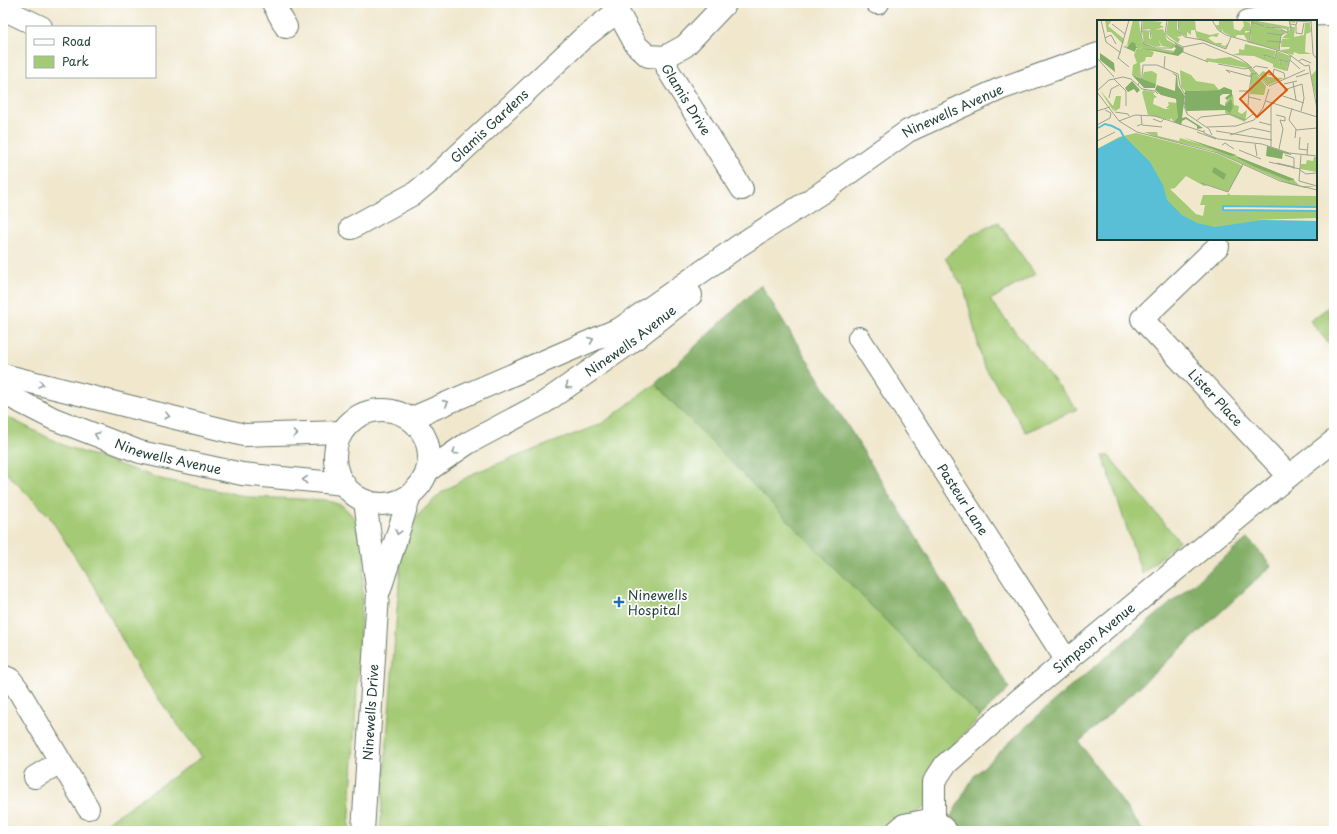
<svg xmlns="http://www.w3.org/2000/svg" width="1337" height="834" viewBox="0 0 1337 834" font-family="'Playpen Sans',sans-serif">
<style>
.green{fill:#a4ca75;stroke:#628454}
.forest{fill:#83ae66;stroke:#51764d}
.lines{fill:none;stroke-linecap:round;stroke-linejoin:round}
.minor-casing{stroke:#68786a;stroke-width:24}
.minor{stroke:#fff;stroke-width:22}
.oneway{stroke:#8f9e9a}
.poi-dot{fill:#1f6fb2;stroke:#fff;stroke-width:1.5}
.labels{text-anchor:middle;stroke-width:3.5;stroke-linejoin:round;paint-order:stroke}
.street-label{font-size:13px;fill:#1f3d34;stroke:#fff}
.poi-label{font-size:13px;fill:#1f3d34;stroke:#fff;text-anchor:start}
.inset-river{fill:none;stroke:#59bfd6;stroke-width:2}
.inset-road{fill:none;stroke:#9ca390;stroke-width:1}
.view{fill:#de580e;fill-opacity:0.15;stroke:#de580e;stroke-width:2}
.inset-edge{fill:none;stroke:#1f3d34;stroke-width:2}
</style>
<rect width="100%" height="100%" fill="#fff"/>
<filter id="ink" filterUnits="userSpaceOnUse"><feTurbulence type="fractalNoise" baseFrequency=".025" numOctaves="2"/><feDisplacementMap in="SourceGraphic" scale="8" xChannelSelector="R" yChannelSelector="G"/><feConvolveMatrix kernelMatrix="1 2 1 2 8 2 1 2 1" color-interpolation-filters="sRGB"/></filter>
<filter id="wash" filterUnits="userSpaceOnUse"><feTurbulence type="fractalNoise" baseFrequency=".012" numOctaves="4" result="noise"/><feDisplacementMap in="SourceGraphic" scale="16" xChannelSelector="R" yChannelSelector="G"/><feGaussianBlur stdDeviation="0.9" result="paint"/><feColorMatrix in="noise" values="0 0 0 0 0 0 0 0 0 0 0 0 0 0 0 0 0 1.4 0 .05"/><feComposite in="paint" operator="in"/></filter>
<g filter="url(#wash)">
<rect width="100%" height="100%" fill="#f0e7cd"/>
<!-- green -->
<g class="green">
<path d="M998,222l37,52 -45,26 87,109 -51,23 -43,-68 -18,-73 -20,-33 25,-22z"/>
<path d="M1334,303v47l-24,-29z"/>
<path d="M655,384l325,333 -48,51 -6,37 -34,26h-512l21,-273 16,-42 24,-23 33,-20 129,-50z"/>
<path d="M3,415l62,31 96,33 88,18 77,3 17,6 16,17 6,22 -16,286h-255l108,-74 -59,-79 -50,-93 -44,-69 -46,-46z"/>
<path d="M1103,456h6l70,85 -37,33z"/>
</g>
<!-- forest -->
<g class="forest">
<path d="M761,285l248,403 -29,29 -325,-333z"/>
<path d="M1248,538l23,28 -192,176 64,89h-179l-14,-13 24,-42 75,-71z"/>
</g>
</g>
<g filter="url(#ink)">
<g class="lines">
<!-- minor casing -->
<g class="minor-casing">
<g id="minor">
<path d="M273,3l13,24"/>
<path d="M613,3l23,42 12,11 17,1"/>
<path d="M877,3h1"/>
<path d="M3,9l38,18"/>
<path d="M1248,21l30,-6 56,-1"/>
<path id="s1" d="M665,57l3,13 74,119"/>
<path d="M665,57l20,-11 41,-43"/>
<path id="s2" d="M351,228l64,-35 21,-17 146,-137 36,-28"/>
<path id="s3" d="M1218,246l-76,73 147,157"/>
<path id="s4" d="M859,338l208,323"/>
<path d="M3,375l241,60 98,-3"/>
<path id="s5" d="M3,393l51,26 86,33 102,22 102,10"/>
<circle cx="382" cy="457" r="47"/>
<path id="s6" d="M410,419l211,-91 119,-83 81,-52 87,-62 92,-42 98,-35"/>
<path id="s7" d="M427,471l41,-28 77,-41 82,-57 64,-50"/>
<path d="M380,589l30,-94"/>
<path d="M3,676l7,3 7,9 71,120"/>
<path d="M35,777l25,-15"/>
<path id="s8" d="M934,819v-37l11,-17 75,-66 269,-223 45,-35"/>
<path id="s9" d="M363,831l15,-237 -13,-93"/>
<path d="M897,831l7,-6 30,-6 12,12"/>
</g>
</g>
<!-- minor -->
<use href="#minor" class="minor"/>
</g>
<!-- one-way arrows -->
<defs><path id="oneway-chevron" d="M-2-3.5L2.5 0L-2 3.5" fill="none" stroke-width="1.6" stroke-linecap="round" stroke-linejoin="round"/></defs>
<g class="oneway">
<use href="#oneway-chevron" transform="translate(591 340) rotate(-23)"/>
<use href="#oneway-chevron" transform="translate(41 384) rotate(14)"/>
<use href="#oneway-chevron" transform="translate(568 386) rotate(145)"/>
<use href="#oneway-chevron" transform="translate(446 403) rotate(-24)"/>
<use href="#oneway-chevron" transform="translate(167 416) rotate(14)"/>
<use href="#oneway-chevron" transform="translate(295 434) rotate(-2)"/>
<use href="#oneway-chevron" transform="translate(97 435) rotate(-159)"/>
<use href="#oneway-chevron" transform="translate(455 452) rotate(146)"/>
<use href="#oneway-chevron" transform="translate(305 480) rotate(-175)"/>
<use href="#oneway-chevron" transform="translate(398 532) rotate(108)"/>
</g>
</g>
<!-- markers -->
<path class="poi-dot" d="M617 596h4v4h4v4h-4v4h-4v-4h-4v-4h4z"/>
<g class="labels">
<!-- street labels -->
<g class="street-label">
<text dy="5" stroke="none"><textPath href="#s1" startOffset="48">Glamis Drive</textPath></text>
<text dy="5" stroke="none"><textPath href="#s6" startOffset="627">Ninewells Avenue</textPath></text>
<text dy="5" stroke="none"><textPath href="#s2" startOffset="173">Glamis Gardens</textPath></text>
<text dy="5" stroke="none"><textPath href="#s7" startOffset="242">Ninewells Avenue</textPath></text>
<text dy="5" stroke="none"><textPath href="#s3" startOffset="213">Lister Place</textPath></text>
<text dy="5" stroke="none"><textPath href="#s5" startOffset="178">Ninewells Avenue</textPath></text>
<text dy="5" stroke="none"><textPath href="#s4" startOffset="192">Pasteur Lane</textPath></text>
<text dy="5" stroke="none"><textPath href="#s8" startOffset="253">Simpson Avenue</textPath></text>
<text dy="5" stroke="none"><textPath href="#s9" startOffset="119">Ninewells Drive</textPath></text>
</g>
<!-- poi labels -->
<g class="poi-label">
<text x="628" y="600">Ninewells<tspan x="628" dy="15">Hospital</tspan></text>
</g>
</g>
<!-- overview -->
<g transform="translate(1097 20)">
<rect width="220" height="220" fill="#f0e7cd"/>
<path d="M8,0h7l-4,6 16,13 -1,5 -12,-12h-4zM36,0h9l-3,2 3,20 12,6 20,3 -1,2 -24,-3 5,2 -2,5h-6l-1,4 -5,2 1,15 -9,-3 1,-10 4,-2 -3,-8 3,-7 11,1 -21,-4 -1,3 -3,-1 4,-2zM46,0l19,2 -2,3 4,2 -9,3 8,-1 4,11 8,4 -2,4 -11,-2 -4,-7 3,7 -6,1 -11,-4 -2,-12 7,1v7l3,-1 -2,-9 -8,1zM81,0h17l1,11 14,4 9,-2 8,4 -8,-4 -2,4 -5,-1 -4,2 7,5h7l-1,2 4,1 3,-3 -2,5 -28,-9 2,-2 -3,2 -2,-9h-4v5l-4,-3v5l-7,-4zM119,0h17l1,9 6,2 4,-5 -1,-6h8l-1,2 -6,-1 6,2 1,8h-6v2l6,-2 -3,11 -4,-7h-7l-2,3 -12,-6 -1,-4v4l-4,-3 -2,-4h3v-4zM155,0l38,7 -2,5 -2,-3 -20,-3 20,5 -5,5 -2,14 -29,-7zM192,0h7l-1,3 -5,-1 2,5h3l-1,10 10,-2 1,-12h5l1,9 -5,2 -1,18 7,2h-13l-5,-2 -1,3 -13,-5 9,-1 1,-2h-9l1,-8h10l-10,-1 9,-8zM71,1h9v8l5,7 -5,1 3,2 -2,4 -12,-9zM148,24l31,7 -2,6 -11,-1 1,2v-2l11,2 2,-7 13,5 -1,5h-10l1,5v-5l9,1 -3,9 -13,-4v-3l-19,-8 -22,-1 7,-2v-4l5,1zM133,37l18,7 18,22 -2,9 -14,-1 1,-18h-2l2,-3 -3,-5 -43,-7 2,-3 7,1zM156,48l6,7 4,-4 4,2v4l17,1 -16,7zM220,49v29h-1l-5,-22zM83,50l11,5 5,6 18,3 5,6 -34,1 -4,-4zM55,51l5,3 -1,10 -14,-5 2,-7zM3,70l13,16 3,-10h5l-1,12 -5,3 -2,-3 1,4zM47,70l11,2 -2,2 4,3 -3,1 -1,6 12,5h5l-4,-1 3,-3 -1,-3 10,1v14l-4,5 -3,-4 -1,2 -22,-5 -6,-23zM136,74l1,11 5,1 -1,6 4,2 5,-4 -2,12 -20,-9v-10zM47,112h13l1,4 21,5 1,-3 56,17 1,3 30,14 22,9 5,-1 6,6h15l-10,2 -16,-4 -78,-34 -55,-13zM39,113l82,21 25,12 -15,26 -20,-7 -4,1 -18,-10 -11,12 -5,1 26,25 7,2 2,-11h-5l3,-10h24l2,-2 1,2 87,1v11l-94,-2v5l94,1v7l-61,2 61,1v19h-220v-91l22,-12zM217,137h3v15l-17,-3 1,-5h5l1,-4 6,1z" fill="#a4ca75"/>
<path d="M35,22l3,1 1,4 37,6 3,-5 -2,-1 2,-3 7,4v4l-5,4 -38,-8h-4l-1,4 -9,-4zM3,33l14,10 1,9 -15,-12zM74,52l6,3 1,11 7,10 -3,22 4,-1 17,11 -6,1v-3l-11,-7 -4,2 -1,4 -7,-3 4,-5 -2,-18 -15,-4 -6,-5 2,-5 18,6 1,-15zM35,55l24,9 -1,4h-11zM35,61l8,9 -3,3 -3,-4 -6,3 -3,-4zM127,67l8,3v6l-5,4 -2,-2 5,-4h-7l-3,2v8l5,2 6,-7 2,8 -3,6 -4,-3 -39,1 1,4 -3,-8v-16l34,-1zM85,117l40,13 14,5 -5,1zM170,126l24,8v1l-8,-2 -1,6 -16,-3zM139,136l58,23v1l-5,1 -34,-14 -18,-9zM117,147l12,7 -2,6 -12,-8z" fill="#83ae66"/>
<path d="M27,116l26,26 13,23 4,15 15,15 15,8 18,4 47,-7 55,1v19h-220v-91z" fill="#59bfd6"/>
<path class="inset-river" d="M1,108l7,-4 7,2 8,4 4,7M220,187l-94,-1v4l94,1"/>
<path class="inset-road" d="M4,0l5,22 15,11M45,0l-1,16 3,8 11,4h17l4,-5M70,0l-2,14 4,5 14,8v5M81,0l1,12 6,5 17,3 24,9 5,-12M115,0l6,10 8,5 61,18 18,13 4,-1 8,44M214,0l2,34 3,4M154,2l13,4M15,4l13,10M194,4l5,1 1,-4 14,1M199,5v8l6,1 2,-11M169,7l13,1 9,5M44,11h9l1,7M170,13l14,2M8,18l6,-3 5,9M170,21l15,1M152,23l3,-23M86,27l20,-4 36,15 9,6 20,22M182,31l2,-16 10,-5 -2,-10M86,32l25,10M0,38l17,19M21,38l11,9M167,38v-3l11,3 2,-8M21,39l11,-39M193,40l10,9M202,41l3,-2 9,4M121,44l27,5 7,-2M46,45h14l21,9 2,12 6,10 -2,10 3,8 22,15 3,6M183,45v-5l9,2M67,48l1,-12M156,48l3,-2 12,2M190,51l4,-16M133,53l-4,-3 26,7M171,54l5,1 1,-6 10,4 1,6M199,57l13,-4M17,59l12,12v15M196,62l3,18M187,64l13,-3M41,65l4,-8 1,-12M172,66l36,-16M187,70l18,-6 2,14 -3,13M0,71l12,-11 14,-3 8,2 11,10 13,2 3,3M142,71h10l3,-17 5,-1M0,72l22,29 18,11 81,21 62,28 37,9M183,75l24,8M152,77l12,3M12,78l2,-9 8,-4M169,81l51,16M151,86l1,-15M195,88l-3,12 7,9 -1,9M0,91l13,-4M18,92l13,2 1,2M179,95l9,2v4l-5,-1 3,9 -4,20M56,99l8,3 3,-3M22,101l16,-6 20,1 49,16M99,101l5,-4 29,-3 15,6 8,-6M162,102l12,3M0,105l13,-7 1,-5 -6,-3M45,105l20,2M40,106l5,-2 -1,-9M110,107l29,-1 18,-6 9,-12 6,-19M107,110v3l14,6 44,5 27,9 28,3M199,110l21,-2M119,111l56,9M100,112l19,7M133,115l22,-7 19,4M203,117l-1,12 8,1M0,121l18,-9M158,124l2,12M125,125l3,-2 9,6M174,127v-45M142,130l22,9M188,135l9,3v11M204,135l-2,26 18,5M210,135l1,-12M172,142l31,7M180,143l17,4M203,150l6,4 10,-1M104,163l27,9 15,-28"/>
<path class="view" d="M172,51l18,19 -30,27 -17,-18z"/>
<rect width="220" height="220" class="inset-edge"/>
</g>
<!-- margin -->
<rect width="1337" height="834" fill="none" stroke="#fff" stroke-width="16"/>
<!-- legend -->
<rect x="26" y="26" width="130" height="52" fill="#ffffff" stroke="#a5b1ae"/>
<rect x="34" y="39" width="20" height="6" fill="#ffffff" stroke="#a5b1ae"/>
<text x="62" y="46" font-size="12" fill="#1f3d34">Road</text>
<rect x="34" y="56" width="20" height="12" fill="#a4ca75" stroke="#a5b1ae"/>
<text x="62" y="66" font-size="12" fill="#1f3d34">Park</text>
</svg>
